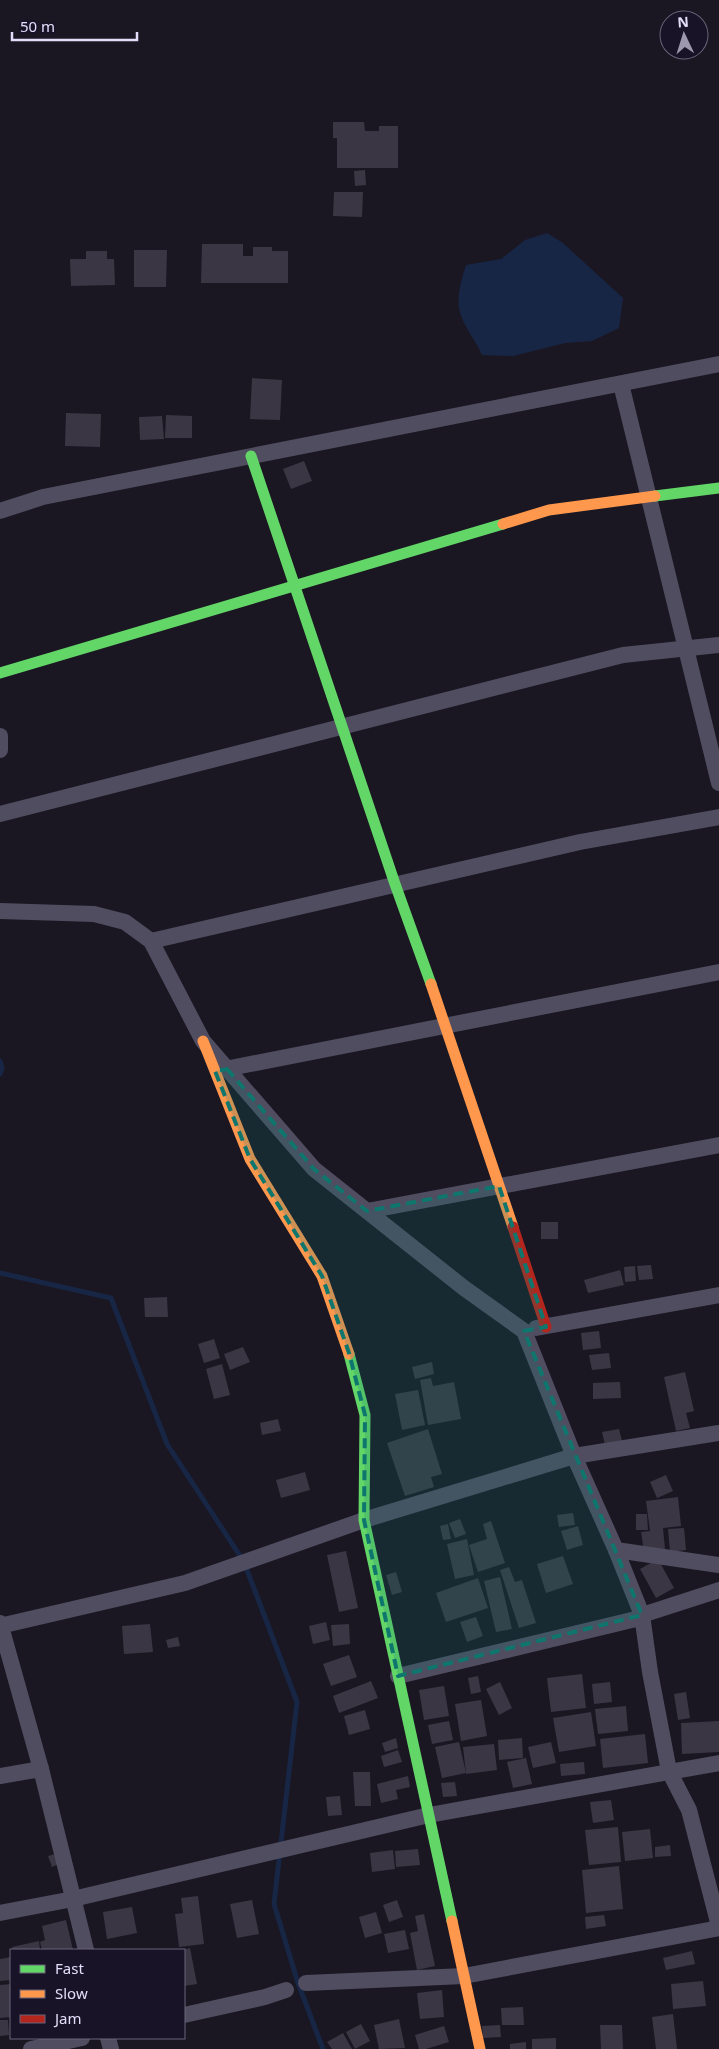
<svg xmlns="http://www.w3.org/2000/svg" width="719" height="2049" viewBox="0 0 719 2049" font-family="'Noto Sans',sans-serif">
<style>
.water{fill:#182646}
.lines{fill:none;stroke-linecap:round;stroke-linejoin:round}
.stream{stroke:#182646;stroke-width:5}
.building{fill:#3a3643}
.street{stroke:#504d61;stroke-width:16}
.fast{stroke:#63d668;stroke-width:11}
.slow{stroke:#ff974d;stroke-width:11}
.jam{stroke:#b3261e;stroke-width:11}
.marked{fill:#0f766e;fill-opacity:0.2;stroke:#0f766e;stroke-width:4;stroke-dasharray:10 6;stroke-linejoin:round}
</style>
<rect width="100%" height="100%" fill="#1a1722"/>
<!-- water -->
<path class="water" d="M547,233l16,10 60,55 -4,30 -27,13 -27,2 -52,13 -31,-1c-7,-16 -20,-30 -23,-47 -2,-14 3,-30 7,-43l35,-6 24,-19z"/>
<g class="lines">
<!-- stream -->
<g class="stream">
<path d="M0,1061l2,7 -2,6"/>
<path d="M0,1273l111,25 56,146 77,118 53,140 -23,202 24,79 25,66"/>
</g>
</g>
<!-- building -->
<g class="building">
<path d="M333,122h31l1,9h14v-5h19v42h-61v-30h-4z"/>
<path d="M365,170l1,15 -11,1 -1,-15z"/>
<path d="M334,192h29l-1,25 -29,-1z"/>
<path d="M202,244h41v12h10v-9h19v4h16v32h-87z"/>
<path d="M134,250h33l-1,37h-32z"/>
<path d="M86,251h21v8h7l1,26 -44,1 -1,-27h16z"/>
<path d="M252,378l30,2 -2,40 -30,-1z"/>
<path d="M66,413l35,1 -1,33 -35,-1z"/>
<path d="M166,415l26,1v22h-27z"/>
<path d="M162,416l2,23 -24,1 -1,-23z"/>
<path d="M304,461l8,20 -21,8 -8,-20z"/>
<rect x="541" y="1222" width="17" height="17"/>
<path d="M651,1265l2,14 -14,1 -2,-14z"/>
<path d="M635,1266l1,15 -11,1 -1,-15z"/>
<path d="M620,1270l4,15 -36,8 -4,-13z"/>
<path d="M167,1297l1,20h-23l-1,-19z"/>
<path d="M599,1331l2,17 -18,2 -2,-17z"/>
<path d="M214,1339l6,19 -16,5 -6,-19z"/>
<path d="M243,1347l7,15 -20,8 -6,-16z"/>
<path d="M609,1353l2,15 -19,2 -3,-15z"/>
<path d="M432,1362l2,12 -19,5 -3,-12z"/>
<path d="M222,1364l8,31 -16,4 -8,-30z"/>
<path d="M685,1372l9,39 -8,2 4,15 -14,3 -12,-54z"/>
<path d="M431,1378l2,8 21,-4 7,37 -33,6 -8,-45z"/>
<path d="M620,1382l1,16 -28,1v-16z"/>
<path d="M418,1390l7,35 -23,5 -7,-36z"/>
<path d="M278,1419l3,12 -19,4 -2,-12z"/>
<path d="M428,1429l14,45 -11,3 3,10 -29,9 -18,-53z"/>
<path d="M619,1429l3,12 -17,4 -3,-13z"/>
<path d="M305,1472l5,18 -29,8 -5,-18z"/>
<path d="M666,1475l7,16 -16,7 -7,-16z"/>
<path d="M678,1497l3,29 -18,2 2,21 -21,3 -3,-20 9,-1 -4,-30z"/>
<path d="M573,1513l2,12 -16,2 -2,-12z"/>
<path d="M636,1514h11l1,16h-12z"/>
<path d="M460,1519l6,15 -11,4 -6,-15z"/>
<path d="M491,1521l14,42 -27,9 -9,-27 18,-6 -4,-15z"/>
<path d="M448,1524l3,15 -8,1 -3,-14z"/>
<path d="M578,1526l5,19 -16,5 -6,-19z"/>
<path d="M684,1528l2,22 -16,2 -2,-23z"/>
<path d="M467,1539l7,36 -19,4 -8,-35z"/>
<path d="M346,1551l12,57 -19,4 -12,-57z"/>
<path d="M563,1556l10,28 -27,9 -9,-29z"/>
<path d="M658,1559l16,29 -18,10 -16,-29z"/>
<path d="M509,1567l6,15 7,-2 14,43 -17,5 -19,-58z"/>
<path d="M396,1572l6,20 -10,3 -6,-20z"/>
<path d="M500,1577l12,52 -16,3 -12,-51z"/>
<path d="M478,1578l10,30 -42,14 -10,-29z"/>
<path d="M476,1617l7,19 -16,6 -7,-20z"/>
<path d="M326,1622l4,18 -17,4 -4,-18z"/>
<path d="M150,1624l3,28 -29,2 -2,-28z"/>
<path d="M349,1624l1,20 -17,2 -2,-21z"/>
<path d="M178,1637l2,9 -12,2 -2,-8z"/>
<path d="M349,1655l8,22 -26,9 -8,-22z"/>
<path d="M582,1674l4,34 -35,4 -4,-34z"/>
<path d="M478,1676l3,16 -10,2 -3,-16z"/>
<path d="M371,1681l7,17 -39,15 -6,-17z"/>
<path d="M500,1682l12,26 -13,7 -13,-26z"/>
<path d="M610,1682l2,20 -18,2 -2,-20z"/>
<path d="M444,1686l5,30 -25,4 -5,-30z"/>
<path d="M686,1692l4,26 -12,2 -4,-26z"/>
<path d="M481,1700l6,36 -26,5 -6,-37z"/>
<path d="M626,1706l2,25 -30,3 -3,-25z"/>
<path d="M365,1710l5,19 -21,6 -5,-19z"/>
<path d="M591,1712l5,34 -37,6 -6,-34z"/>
<path d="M449,1721l4,19 -21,4 -4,-19z"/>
<path d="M719,1721v31l-37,2 -1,-31z"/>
<path d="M645,1734l3,29 -45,5 -3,-29z"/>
<path d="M396,1738l2,10 -13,4 -3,-9z"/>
<path d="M522,1738l1,20 -24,2 -1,-20z"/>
<path d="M459,1742l7,31 -24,5 -7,-31z"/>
<path d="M551,1742l5,21 -23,5 -5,-21z"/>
<path d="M494,1744l3,26 -31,4 -3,-27z"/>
<path d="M398,1750l4,12 -18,5 -3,-11z"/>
<path d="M526,1758l6,26 -19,4 -6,-26z"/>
<path d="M584,1762l1,12 -24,2 -1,-12z"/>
<path d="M353,1772h17l1,34h-16z"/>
<path d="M408,1776l2,11 -14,3 2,9 -17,4 -4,-19z"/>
<path d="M455,1782l2,14 -14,1 -2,-14z"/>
<path d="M340,1796l2,19 -14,1 -2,-19z"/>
<path d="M611,1800l3,20 -21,3 -3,-21z"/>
<path d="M618,1827l3,35 -32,3 -4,-35z"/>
<path d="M650,1829l3,29 -28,3 -3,-29z"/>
<path d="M670,1845l1,11 -16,1v-10z"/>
<path d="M418,1849l2,16 -24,2 -1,-16z"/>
<path d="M393,1850l2,19 -23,3 -2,-19z"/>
<path d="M55,1854l4,10 -7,3 -4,-11z"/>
<path d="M619,1866l4,43 -37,4 -4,-43z"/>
<path d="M198,1896l6,48 -25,3 -4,-33 8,-1 -2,-15z"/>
<path d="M252,1900l7,34 -22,4 -7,-34z"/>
<path d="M397,1900l6,17 -14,5 -6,-17z"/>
<path d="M132,1907l5,26 -30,6 -4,-27z"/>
<path d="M376,1912l6,21 -17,5 -6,-21z"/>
<path d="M424,1914l11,52 -18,4 -7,-37 8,-2 -3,-15z"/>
<path d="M604,1915l2,11 -20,3 -1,-12z"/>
<path d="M66,1920l7,30h-31l-2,-8 5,-2 -3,-14z"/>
<path d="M405,1930l4,19 -21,4 -4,-19z"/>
<path d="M39,1941l1,9h-27l-1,-3z"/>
<path d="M190,1948l7,36 -13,2v-36z"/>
<path d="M692,1951l3,13 -29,6 -3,-12z"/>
<path d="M11,1957v23l-11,1v-22z"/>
<path d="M703,1981l3,25 -33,3 -2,-25z"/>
<path d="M11,1984v33l-11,1v-33z"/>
<path d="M442,1990l2,27 -24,2 -3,-26z"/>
<path d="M523,2007l1,18h-22l-1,-17z"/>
<path d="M673,2014l4,35h-21l-4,-32z"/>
<path d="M399,2019l6,29 -26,1 -5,-24z"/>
<path d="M0,2020h8l1,15 -9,1z"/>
<path d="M361,2024l9,17 -15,8 -9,-17z"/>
<path d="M500,2025l1,12 -18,1 -1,-12z"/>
<path d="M600,2025h22l1,24h-22z"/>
<path d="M444,2026l5,16 -23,7h-7l-4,-14z"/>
<path d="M343,2033l9,16h-20l-5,-7z"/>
<path d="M556,2038v11h-24v-10z"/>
<path d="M526,2042v7h-16v-5z"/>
</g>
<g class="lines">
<!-- street -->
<g class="street">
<path d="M621,384l98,399"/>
<path d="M0,511l43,-14 676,-133"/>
<path d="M0,736v14"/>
<path d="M0,814l623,-159 96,-10"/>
<path d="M0,911l94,3 31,8 26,19 52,100 111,128 150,119 60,43 50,125 42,94 103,15"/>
<path d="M151,941l429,-99 139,-25"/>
<path d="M220,1070l499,-98"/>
<path d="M367,1211l352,-66"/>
<path d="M536,1328l183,-33"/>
<path d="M616,1550l26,65 8,57 19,99 20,39 30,116"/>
<path d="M0,1623l41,146 45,181"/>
<path d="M0,1626l185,-43 179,-63 210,-64 145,-23"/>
<path d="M398,1676l238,-57 6,-4 77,-25"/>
<path d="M0,1776l41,-7"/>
<path d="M0,1913l73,-14 356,-84 290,-52"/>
<path d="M306,1983l158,-7 255,-48"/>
<path d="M184,2015l81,-18 21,-7"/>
<path d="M108,2038l3,11"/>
<path d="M31,2049l51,-11"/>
</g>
<!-- fast -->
<g class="fast">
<path d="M251,456l144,428 36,100"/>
<path d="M655,496l64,-8"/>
<path d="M0,673l503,-149"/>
<path d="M349,1354l16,61 -1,105 88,401"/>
</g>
<!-- slow -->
<g class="slow">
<path d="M503,524l46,-14 106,-14"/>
<path d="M431,984l82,243"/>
<path d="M203,1041l47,118 72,117 27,78"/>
<path d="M452,1921l28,128"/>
</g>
<!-- jam -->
<path class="jam" d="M513,1227l33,100"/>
</g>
<!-- marked area -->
<path class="marked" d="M227,1069l87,100 53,42 132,-25 47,141 -22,4 118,284 -244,61 -34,-156 1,-105 -16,-62 -27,-77 -72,-117 -35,-88z"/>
<!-- legend -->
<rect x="10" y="1949" width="175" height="90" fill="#181326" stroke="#69647b"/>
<rect x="20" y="1965" width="25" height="8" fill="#63d668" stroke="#69647b"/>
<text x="55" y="1974" font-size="15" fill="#e3ddfa">Fast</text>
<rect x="20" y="1990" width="25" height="8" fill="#ff974d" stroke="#69647b"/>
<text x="55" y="1999" font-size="15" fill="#e3ddfa">Slow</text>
<rect x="20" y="2015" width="25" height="8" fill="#b3261e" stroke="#69647b"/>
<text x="55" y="2024" font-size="15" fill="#e3ddfa">Jam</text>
<!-- north arrow -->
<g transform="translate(684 35) rotate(356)"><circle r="24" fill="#181326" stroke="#69647b"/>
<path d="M0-4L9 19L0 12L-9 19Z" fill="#9d98ae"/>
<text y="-8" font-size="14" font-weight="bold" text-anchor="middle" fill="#e3ddfa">N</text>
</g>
<!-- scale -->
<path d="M12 32v8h125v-8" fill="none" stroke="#e3ddfa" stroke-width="2.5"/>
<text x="20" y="32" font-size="15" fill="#e3ddfa" stroke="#181326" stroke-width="4" paint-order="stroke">50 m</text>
</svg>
